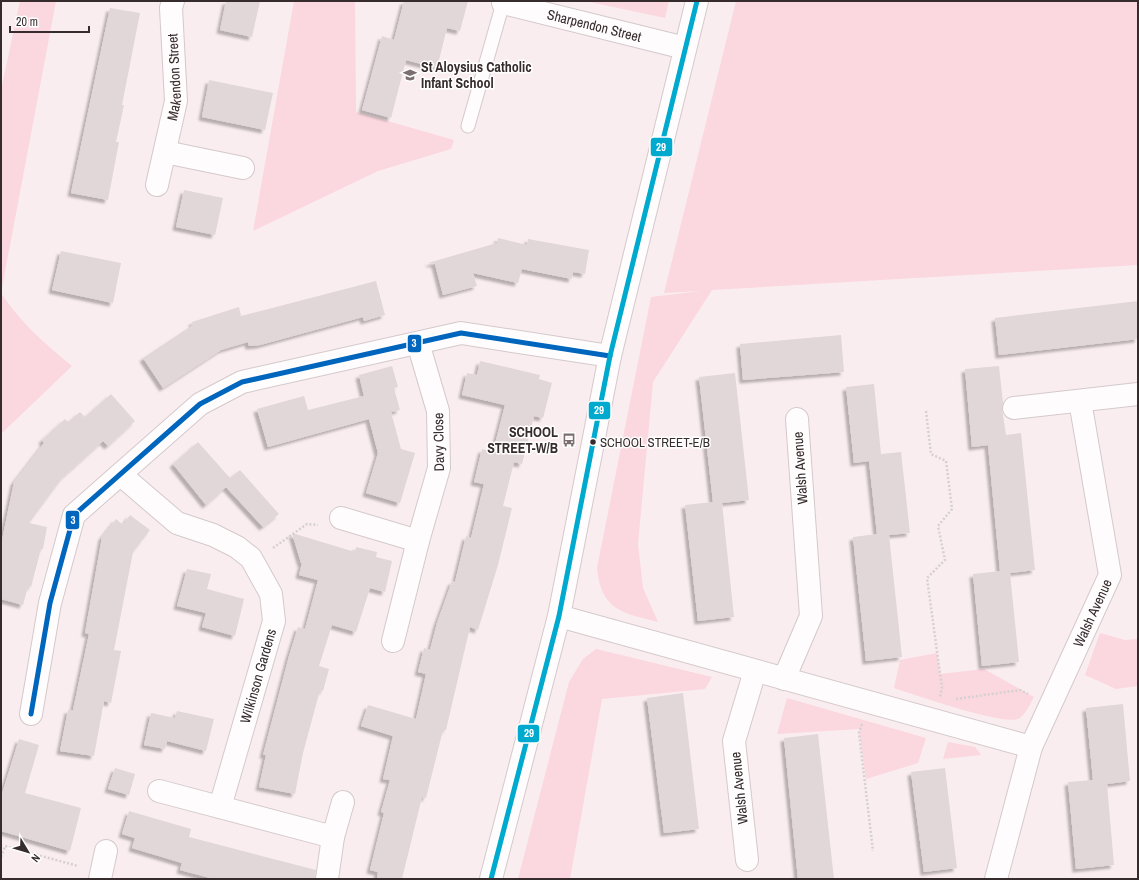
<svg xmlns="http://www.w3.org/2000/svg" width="1139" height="880" viewBox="0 0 1139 880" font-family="'Archivo Narrow',sans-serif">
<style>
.green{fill:#fbd7df}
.building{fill:#e1d6d8;filter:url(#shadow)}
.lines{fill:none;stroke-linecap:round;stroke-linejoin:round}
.lane-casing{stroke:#d4c9cb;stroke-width:15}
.street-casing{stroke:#d4c9cb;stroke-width:24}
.path{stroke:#d5d0d2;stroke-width:2.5;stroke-dasharray:2 2;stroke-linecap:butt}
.lane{stroke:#fefcfd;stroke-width:13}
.street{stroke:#fefcfd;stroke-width:22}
.bus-1-casing{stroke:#fff;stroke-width:8}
.bus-2-casing{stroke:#fff;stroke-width:8}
.bus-1{stroke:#0065bd;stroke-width:5}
.bus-2{stroke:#00a9ce;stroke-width:5}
.bus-dot{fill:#362b2d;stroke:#fff;stroke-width:1.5}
.labels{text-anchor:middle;stroke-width:3;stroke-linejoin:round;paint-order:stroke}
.bus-label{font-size:13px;fill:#362b2d;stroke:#fff;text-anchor:start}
.street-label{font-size:14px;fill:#362b2d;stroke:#fff}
.poi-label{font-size:14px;font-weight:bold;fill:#362b2d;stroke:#fff;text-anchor:start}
.line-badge{stroke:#fff;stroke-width:1.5}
.badge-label{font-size:11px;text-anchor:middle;font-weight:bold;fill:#fff}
</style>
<defs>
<filter id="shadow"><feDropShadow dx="-3.5" dy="3.5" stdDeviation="1" flood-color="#0004"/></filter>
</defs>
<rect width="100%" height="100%" fill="#faedf0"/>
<!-- green -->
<g class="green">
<path d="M20,1h36l-55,292c21,31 43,50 71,73l-71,68v-344z"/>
<path d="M294,1h61l1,111 98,28 -3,9 -73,22 -125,60z"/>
<path d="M585,1h84l-4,17z"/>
<path d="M736,1h402v264l-426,25 -59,92 -15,162 5,44 15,34c-36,-9 -57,-12 -61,-54l54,-271 50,-6 -37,2z"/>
<path d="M1100,633l25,7 13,-1v47l-22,3 -31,-14z"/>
<path d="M596,649l116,28 -7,12 -103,10 -32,180h-52l51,-197 14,-23z"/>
<path d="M937,653l3,21 44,-5 50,28c-4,7 -9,19 -16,22 -17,6 -102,-24 -124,-31l6,-28z"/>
<path d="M787,698l139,40 -8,25 -52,16 -7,-50 -82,5z"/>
<path d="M948,742l27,5 6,8 -38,4z"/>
</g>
<!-- building -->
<g class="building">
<path d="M226,1h34l-8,36 -32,-7z"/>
<path d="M404,1h64l-8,30 -13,-3 -10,40 -31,-8 -15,58 -29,-8 20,-74 12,4z"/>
<path d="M110,8l30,5 -18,92h2l-8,37h3l-11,58 -37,-7z"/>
<path d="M209,80l64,13 -8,37 -63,-13z"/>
<path d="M184,190l39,8 -8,37 -39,-8z"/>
<path d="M498,238l29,7 1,-6 61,11 -4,24 -12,-2 -1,7 -50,-10 -4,14 -45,-10 4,13 -34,9 -8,-31 -7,-1 69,-20z"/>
<path d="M61,251l60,12 -8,40 -61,-13z"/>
<path d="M376,281l9,34 -21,6 -1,-4 -103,28 -11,1 -1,-4 -27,8 -58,38 -20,-30 50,-33 -1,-3 47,-15 2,9z"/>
<path d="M1138,301v38l-139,16 -4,-37z"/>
<path d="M841,335l3,37 -101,8 -3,-36z"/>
<path d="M480,361l60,14 -1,4 13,4 -9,35 -9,-2 -12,48 -8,-2 -11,44 9,2 -14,57 -20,65 -8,-3 -24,103h-3l-17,68 -4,-1 -20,82h-25l1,-7 -8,-2 14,-57 -3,-1 9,-32 -7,-1 10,-43 -32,-10 7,-21 48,14 10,-45 -8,-2 6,-24 6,2 7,-27 15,-42 3,1 11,-46 5,2 13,-54 -10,-2 8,-33 11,3 12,-47 -43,-10 5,-22 10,2z"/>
<path d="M392,366l6,21 -4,1 6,22 -9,2 10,37 14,4 -15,50 -34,-10 12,-40 -9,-34 -101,28 -11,-38 47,-13 4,14 56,-14 -5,-21z"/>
<path d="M999,366l4,37 -1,6 4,26 15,-2 14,137 -25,3 9,89 -37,4 -9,-92 27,-3 -12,-126 -16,2 -7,-78z"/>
<path d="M735,373l14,127 -27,3 12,114 -36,4 -13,-116 28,-3 -14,-125z"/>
<path d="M874,384l7,70 20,-2 9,81 -21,2 13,122 -36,4 -13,-124 24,-3 -8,-73 -15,2 -8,-76z"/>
<path d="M111,394l24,27 -27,25 -5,-5 -40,36 -34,46 18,4 -4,22h-2l-10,38 -3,-1 -5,19 -22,-6v-54l13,-63 30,-39 -2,-3 23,-21 3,3 12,-10 5,5z"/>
<path d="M198,442l32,36 10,-8 39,44 -16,13 -37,-40 -20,18 -33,-41z"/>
<path d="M130,515l20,15 -17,22 -19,98 7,1 -10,52 -7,-2 -10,55 -34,-5 8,-41h5l16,-76 -4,-1 17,-96 14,-18 7,6z"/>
<path d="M292,533l63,19 1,-5 21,5 -1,5 16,4 -7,31 -15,-4 -14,44 -24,-7 -13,41 10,3 -6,22 -3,-1 -17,63 -8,41 -36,-7 7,-32h-3l26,-99 9,-29 7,2 13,-49 -19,-5 3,-12h-1z"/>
<path d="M187,569l24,5 -4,15 37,10 -9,37 -33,-9 4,-14 -29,-7z"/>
<path d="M683,693l16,136 -35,4 -17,-135z"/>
<path d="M1123,704l7,77 -23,3 7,81 -38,4 -8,-87 25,-2 -7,-72z"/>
<path d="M177,711l37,8 -8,32 -39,-10 -2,8 -21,-4 7,-32 24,5z"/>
<path d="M818,734l16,145h-36l-14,-141z"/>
<path d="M19,739l20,6 -14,48 56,15 -11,43 -69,-20v-34z"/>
<path d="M115,768l20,6 -6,21 -21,-6z"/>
<path d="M945,768l12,100 -33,4 -13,-100z"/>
<path d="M129,811l62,18 -2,8 127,33 -1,9h-101l-34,-9 2,-7 -50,-15 3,-10 -13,-4z"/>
</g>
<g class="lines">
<!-- lane casing -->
<g class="lane-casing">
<path id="lane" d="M468,126l35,-123"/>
</g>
<!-- street casing -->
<g class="street-casing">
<g id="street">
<path id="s1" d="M503,3l182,45"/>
<path d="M165,152l78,16"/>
<path id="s2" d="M157,185l19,-84 -5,-93 2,-7"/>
<path d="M1014,408l124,-14"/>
<path d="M121,475l56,48 36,12 24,12 14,11 20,36 3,27 -54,186"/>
<path d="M341,518l77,23"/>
<path d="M559,616l472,131"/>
<path id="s3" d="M393,641l25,-100 21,-73 -1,-57 -20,-68"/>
<path d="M784,679l27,-63 -14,-197"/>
<path d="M31,714l19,-111 24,-88 126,-111 42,-22 219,-49 149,23"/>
<path d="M159,791l174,46"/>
<path d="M747,860l-13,-119 21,-70"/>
<path d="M100,879l6,-28"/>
<path d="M327,879l6,-42 10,-35"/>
<path d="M491,879l68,-263 51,-260 87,-355"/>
<path id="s4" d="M996,879l35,-132 79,-172 -30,-174"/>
</g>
</g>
<!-- path -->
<g class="path">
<path d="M926,411l5,43 15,7 6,48 -14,17 7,34 -18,18 15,110 -2,9"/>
<path d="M273,548l34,-24 11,1"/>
<path d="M956,699l64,-9 8,4"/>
<path d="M862,724l-3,9 14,118"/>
<path d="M1,857l4,-11 73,20"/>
</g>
<!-- lane -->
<use href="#lane" class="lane"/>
<!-- street -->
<use href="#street" class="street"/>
<!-- bus-1 casing -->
<g class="bus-1-casing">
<path id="bus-1" d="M31,714l19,-111 24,-88 126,-111 42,-22 219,-49 149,23"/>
</g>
<!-- bus-2 casing -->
<g class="bus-2-casing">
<path id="bus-2" d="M491,879l68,-263 51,-260 87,-355"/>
</g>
<!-- bus-1 -->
<use href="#bus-1" class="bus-1"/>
<!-- bus-2 -->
<use href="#bus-2" class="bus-2"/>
</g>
<!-- icons -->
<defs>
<g id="school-bare" transform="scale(1.08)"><path d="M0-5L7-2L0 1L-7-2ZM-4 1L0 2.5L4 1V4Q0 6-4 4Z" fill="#7b6f71" stroke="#fff" stroke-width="2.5" paint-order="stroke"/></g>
<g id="bus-bare" transform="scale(1.08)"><path d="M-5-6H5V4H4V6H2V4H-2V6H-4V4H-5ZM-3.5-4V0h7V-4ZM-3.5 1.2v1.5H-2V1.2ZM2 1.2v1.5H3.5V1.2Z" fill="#7b6f71" stroke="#fff" stroke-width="2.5" paint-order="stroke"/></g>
</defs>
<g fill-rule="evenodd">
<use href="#school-bare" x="410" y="75"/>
<use href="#bus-bare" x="569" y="440"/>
</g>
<!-- markers -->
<circle class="bus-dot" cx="593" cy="442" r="3.5"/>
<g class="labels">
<!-- bus labels -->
<g class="bus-label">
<text x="600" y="447">SCHOOL STREET-E/B</text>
</g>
<!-- street labels -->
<g class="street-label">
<text dy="5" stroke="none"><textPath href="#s1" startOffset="94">Sharpendon Street</textPath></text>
<text dy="5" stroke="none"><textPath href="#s2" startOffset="110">Makendon Street</textPath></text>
<text dy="5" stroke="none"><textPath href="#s3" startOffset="205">Davy Close</textPath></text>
<text transform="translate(800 468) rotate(-94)" y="5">Walsh Avenue</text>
<text dy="5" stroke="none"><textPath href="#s4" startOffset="284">Walsh Avenue</textPath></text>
<text transform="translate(258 676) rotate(-74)" y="5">Wilkinson Gardens</text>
<text transform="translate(739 788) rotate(-96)" y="5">Walsh Avenue</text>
</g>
<!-- poi labels -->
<g class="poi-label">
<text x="421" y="72">St Aloysius Catholic<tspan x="421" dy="16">Infant School</tspan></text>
<text x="558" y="437" text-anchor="end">SCHOOL<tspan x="558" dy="16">STREET-W/B</tspan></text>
</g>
</g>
<g class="line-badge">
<rect x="650" y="137" width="23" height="20" rx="4" fill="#00a9ce"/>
<rect x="407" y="334" width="15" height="19" rx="4" fill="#0065bd"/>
<rect x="588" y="401" width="23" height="19" rx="4" fill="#00a9ce"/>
<rect x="65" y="510" width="15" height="20" rx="4" fill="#0065bd"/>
<rect x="517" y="724" width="23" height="19" rx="4" fill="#00a9ce"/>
</g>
<g class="badge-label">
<text x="661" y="151">29</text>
<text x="414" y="347">3</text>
<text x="599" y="414">29</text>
<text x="73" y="524">3</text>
<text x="529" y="737">29</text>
</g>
<!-- border -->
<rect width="1139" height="880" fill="none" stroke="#362b2d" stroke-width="4"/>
<!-- north arrow -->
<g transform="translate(28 852) rotate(128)" stroke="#ffffff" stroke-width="3" paint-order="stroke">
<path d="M0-3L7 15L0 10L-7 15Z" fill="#362b2d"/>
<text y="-6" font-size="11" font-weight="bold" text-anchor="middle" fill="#362b2d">N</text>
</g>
<!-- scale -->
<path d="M10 26v6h79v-6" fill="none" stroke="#362b2d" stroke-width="2"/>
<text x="16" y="26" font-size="12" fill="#362b2d" stroke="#ffffff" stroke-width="3" paint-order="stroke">20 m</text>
</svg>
